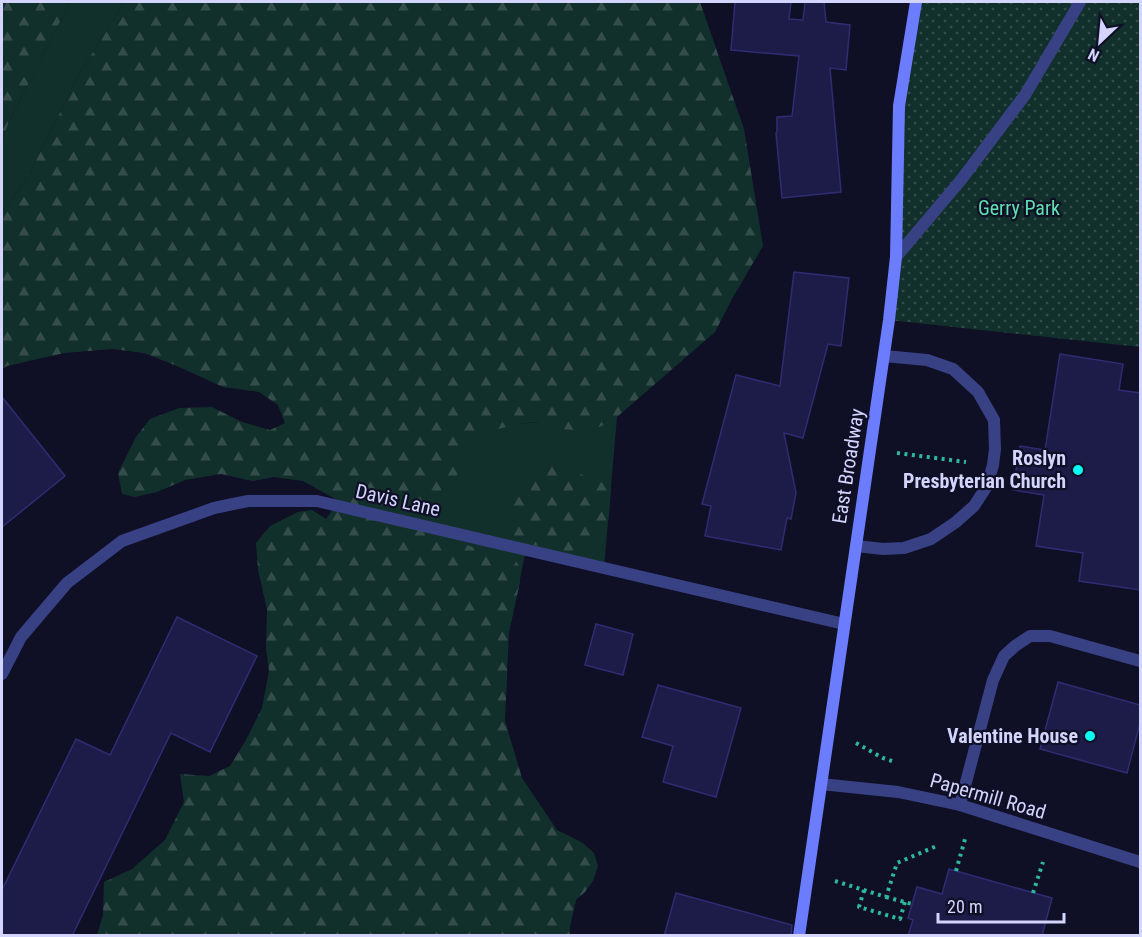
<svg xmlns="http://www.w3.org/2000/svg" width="1142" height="937" viewBox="0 0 1142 937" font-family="'Roboto Condensed',sans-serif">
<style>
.grass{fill:#12302b}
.forest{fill:url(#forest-firs)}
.park{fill:url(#park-dots)}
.building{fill:#1d1b47;stroke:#302c73;stroke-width:1.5}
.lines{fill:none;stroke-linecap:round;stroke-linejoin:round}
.path{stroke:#2eb99d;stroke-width:4;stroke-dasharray:3 4.5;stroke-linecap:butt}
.service{stroke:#394185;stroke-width:12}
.minor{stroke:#394185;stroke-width:12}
.secondary{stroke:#6b7cff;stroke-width:12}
.poi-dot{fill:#00fff5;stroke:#0f0f26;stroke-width:2}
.labels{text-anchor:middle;stroke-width:4.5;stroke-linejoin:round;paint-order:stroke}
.park-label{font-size:20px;fill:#5ee1ae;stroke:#0f0f26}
.poi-label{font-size:20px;font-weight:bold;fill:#d4d5ff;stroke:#0f0f26;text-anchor:end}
.street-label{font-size:20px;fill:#d4d5ff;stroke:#0f0f26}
</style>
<defs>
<pattern id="forest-firs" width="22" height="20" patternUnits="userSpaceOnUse" patternTransform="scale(1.5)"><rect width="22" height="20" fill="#12302b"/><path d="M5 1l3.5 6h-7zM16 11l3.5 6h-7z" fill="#344d4b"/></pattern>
<pattern id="park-dots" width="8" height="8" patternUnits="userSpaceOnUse" patternTransform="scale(1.5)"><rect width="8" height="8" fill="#12302b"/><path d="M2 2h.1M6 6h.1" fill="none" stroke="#344d4b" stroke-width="1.8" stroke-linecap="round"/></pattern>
</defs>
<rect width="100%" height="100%" fill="#0f0f26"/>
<!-- grass -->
<g class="grass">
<path d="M70,2h54l-47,76 -47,95 -28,40v-73l7,-18z"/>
<path d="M617,417l-13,151 -78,-18 -17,82 -157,-48 44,-152z"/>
</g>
<!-- forest -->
<g class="forest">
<path d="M2,2h68l-61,120 -7,18z"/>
<path d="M124,2h576l44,127 19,117 -31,53 -17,33 -98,85 -10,7 -20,7 -26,-2 -25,-7 -18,2 -36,9 -16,19 -7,21 -17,17 -25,14 -24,6 55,29 34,11 25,4 9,7 3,5 1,16 -11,50 -4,89 17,57 35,52 26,13 11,10 4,13 -5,15 -8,11 -9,8 -6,27v8h-473l6,-20 1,-33 28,-13 33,-29 19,-38 -4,-28 29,2 21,-10 16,-26 16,-32 7,-37 -3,-23 1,-39 -9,-39 -2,-27 14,-17 28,-14 14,-2 14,9 13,-18 -36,-20 -29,-4 -21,4 -32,-7 -36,6 -28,12 -22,5 -13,-3 -4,-21 18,-36 14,-18 29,-11 33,-1 30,15 28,8 15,-7 -7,-18 -19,-13 -36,-5 -46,-21 -33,-13 -31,-4 -49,4 -57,13 -5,3v-156l28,-40 47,-95z"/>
<path d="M546,465l19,2 24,11 9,2 13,8c-2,22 0,54 -23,66 -5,3 -13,4 -19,6l-27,-14 -14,-1 -13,-7 -5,-11 -3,-15 3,-10 11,-20z"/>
</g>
<!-- park -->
<path class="park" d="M916,2h224v345l-251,-27 10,-214z"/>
<!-- building -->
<g class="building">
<path d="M735,2h56l-2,17 14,1 2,-18h19l2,20 24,3 -4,45 -16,-2 11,124 -59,6 -6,-65 1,-1v-15l15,-1 7,-60 -68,-6z"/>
<path d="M794,272l55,6 -8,68 -13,-2 -25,94 -19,-5 12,60 -5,26 -4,-1 -6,32 -76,-14 6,-30 -9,-2 34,-129 44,11z"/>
<path d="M1060,354l63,10 -4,26 21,3v197l-61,-9 4,-28 -47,-7 8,-51 -31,-5 7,-44 25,4z"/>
<path d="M2,397l63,79 -63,51z"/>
<path d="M177,617l80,39 -47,96 -39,-19 -99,203h-70v-46l74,-151 34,16z"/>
<path d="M596,624l37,10 -10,41 -38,-10z"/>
<path d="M1058,682l82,23v18l-13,50 -87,-24z"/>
<path d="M658,685l83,23 -25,89 -53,-15 10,-36 -31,-9z"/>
<path d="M949,869l103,29 -10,38h-134l5,-16 -5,-2 9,-31 25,7z"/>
<path d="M676,893l116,32 -1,11h-127z"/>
</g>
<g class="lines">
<!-- path -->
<g class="path">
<path d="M897,453l69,9"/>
<path d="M856,743l27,15 9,3"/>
<path d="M956,871l9,-32"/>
<path d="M835,881l51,16 11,-34 42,-18"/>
<path d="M864,890l-5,17 41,12 5,-17"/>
<path d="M1033,893l10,-31"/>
<path d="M886,897l26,7"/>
</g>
<!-- service -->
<g class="service">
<path d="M896,257l65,-77 64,-85 55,-93"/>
<path d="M856,546l27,3 21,-1 27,-9 25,-17 18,-16 13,-20 6,-21 2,-16 -1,-29 -16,-28 -25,-23 -26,-9 -43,-4"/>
<path d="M960,805l33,-125 11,-24 11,-10 15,-10h20l90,25"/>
</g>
<!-- minor -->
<g class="minor">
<path d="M2,674l19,-37 46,-54 55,-42 92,-33 34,-7h69l527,123"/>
<path d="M821,784l77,8 62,13 180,57"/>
</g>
<!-- secondary -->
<path class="secondary" d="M799,936l90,-616 7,-63 3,-151 17,-104"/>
</g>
<!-- markers -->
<g class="poi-dot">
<circle cx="1078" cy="470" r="6"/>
<circle cx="1090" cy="736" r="6"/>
</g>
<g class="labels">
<!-- park labels -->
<g class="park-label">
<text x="1019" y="215">Gerry Park</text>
</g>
<!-- poi labels -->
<g class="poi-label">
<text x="1066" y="465">Roslyn<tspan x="1066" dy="23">Presbyterian Church</tspan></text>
<text x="1078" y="743">Valentine House</text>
</g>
<!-- street labels -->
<g class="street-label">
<text transform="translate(848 466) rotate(-81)" y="7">East Broadway</text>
<text transform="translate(398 500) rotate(13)" y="7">Davis Lane</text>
<text transform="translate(988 796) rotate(16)" y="7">Papermill Road</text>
</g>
</g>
<!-- border -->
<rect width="1142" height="937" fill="none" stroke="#d4d5ff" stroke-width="6"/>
<!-- north arrow -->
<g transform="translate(1100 42) rotate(206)" stroke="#0f0f26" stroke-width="4.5" paint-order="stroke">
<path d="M0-4.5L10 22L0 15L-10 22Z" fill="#d4d5ff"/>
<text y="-9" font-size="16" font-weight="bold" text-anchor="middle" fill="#d4d5ff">N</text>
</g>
<!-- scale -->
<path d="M938 913v9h126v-9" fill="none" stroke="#d4d5ff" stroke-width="3"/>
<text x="947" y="913" font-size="18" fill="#d4d5ff" stroke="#0f0f26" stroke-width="4.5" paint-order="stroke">20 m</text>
</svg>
